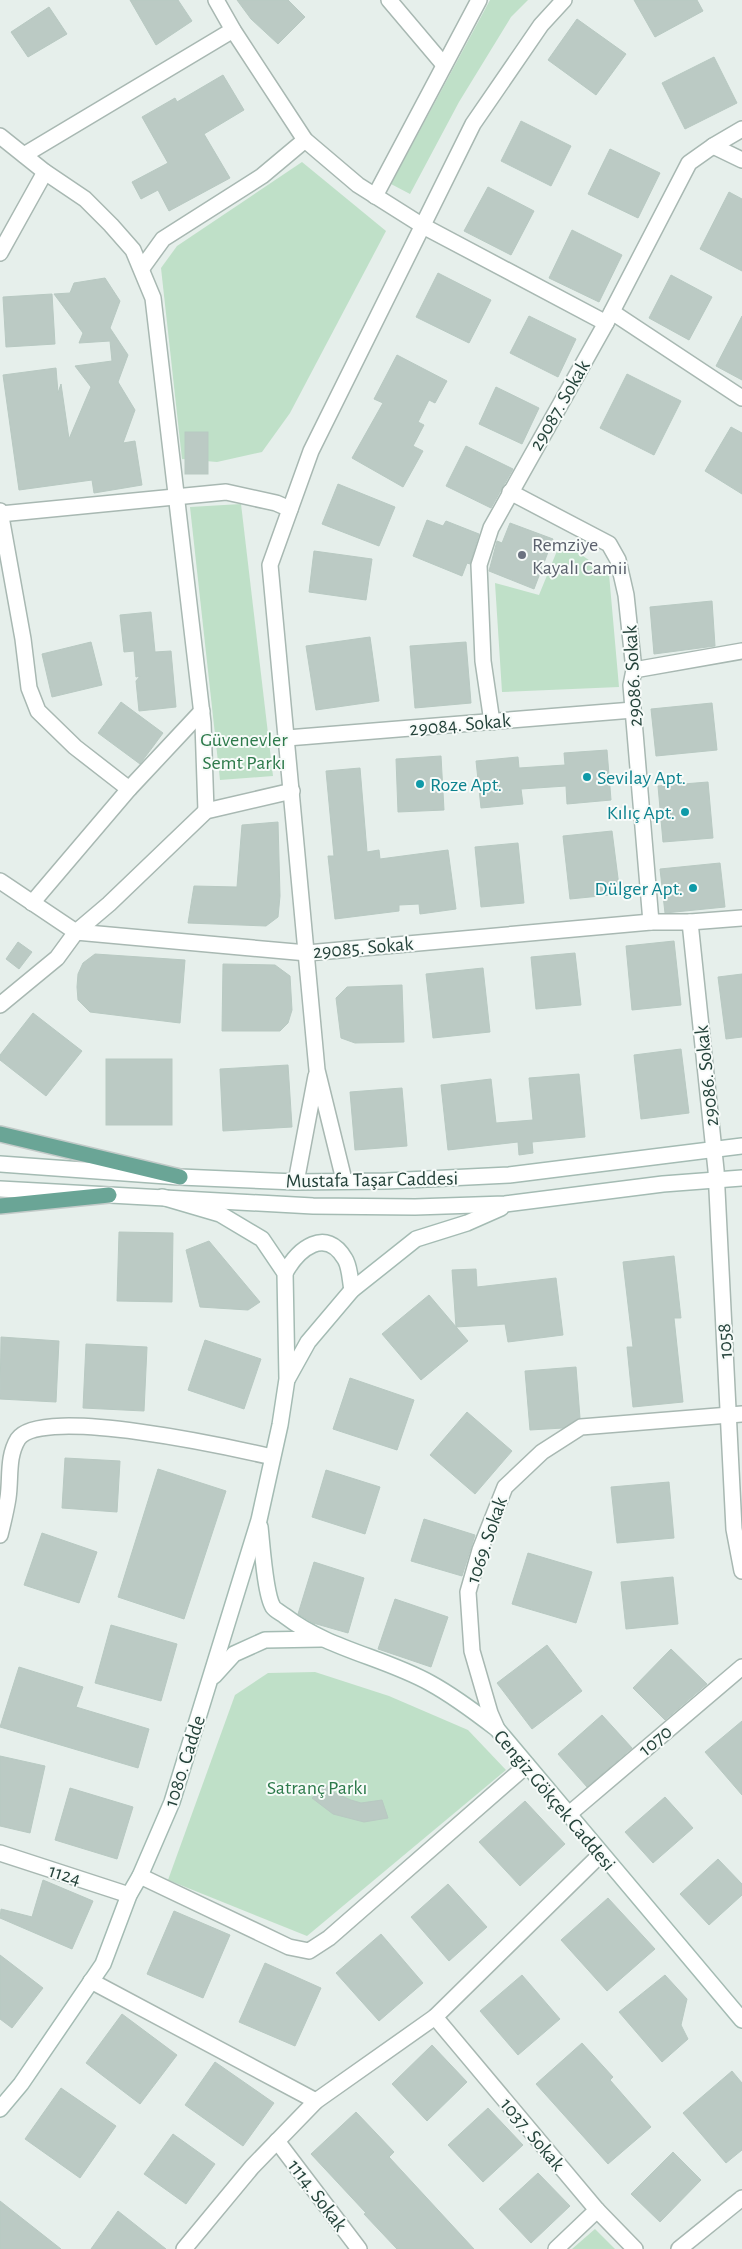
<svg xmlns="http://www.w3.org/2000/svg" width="742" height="2249" viewBox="0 0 742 2249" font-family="'Alegreya Sans',sans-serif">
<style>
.green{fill:#bfe0c8}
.building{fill:#bbcac4;stroke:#b8c9c2}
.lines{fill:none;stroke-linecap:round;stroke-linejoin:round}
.street-casing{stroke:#a8b8b2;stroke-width:18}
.secondary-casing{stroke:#a4bbb3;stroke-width:18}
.primary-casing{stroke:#c2cac8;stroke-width:18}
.street{stroke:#fff;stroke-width:15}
.secondary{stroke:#fff;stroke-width:15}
.primary{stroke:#6aa596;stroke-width:15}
.worship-dot{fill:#6b7280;stroke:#f7fbf9;stroke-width:2}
.culture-dot{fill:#0f9aa8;stroke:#f7fbf9;stroke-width:2}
.labels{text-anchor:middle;stroke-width:4;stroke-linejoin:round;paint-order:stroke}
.street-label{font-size:20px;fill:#24423a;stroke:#f7fbf9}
.worship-label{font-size:20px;fill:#5b616d;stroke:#f7fbf9;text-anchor:start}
.park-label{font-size:20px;fill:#2d7a4b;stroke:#f7fbf9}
.culture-label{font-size:20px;fill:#0d838f;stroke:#f7fbf9;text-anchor:start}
</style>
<rect width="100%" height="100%" fill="#e6efeb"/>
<!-- green -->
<g class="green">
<path d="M490,0h38l-17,17 -52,85 -49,92 -19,-10z"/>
<path d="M302,162l84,69 -96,182 -28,39 -45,10 -35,-3 -21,-191 16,-22z"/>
<path d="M241,504l32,272 -53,4 -30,-273z"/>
<path d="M559,546l14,3 36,25 10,113 -117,5 -7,-109 44,12z"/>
<path d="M315,1672l74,24 79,34 38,40 -199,166 -139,-56 67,-185 33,-22z"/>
<path d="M595,2229l20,20h-43z"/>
</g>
<!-- building -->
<g class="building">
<path d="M130,0h48l14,21 -36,24z"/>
<path d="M237,0h51l17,17 -27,27 -27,-25z"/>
<path d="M634,0h63l6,11 -48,26z"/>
<path d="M49,7l18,27 -39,23 -17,-25z"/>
<path d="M577,19l49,35 -30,41 -48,-35z"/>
<path d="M714,57l23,46 -52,26 -23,-46z"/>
<path d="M223,75l21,35 -40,24 26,44 -61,33 -11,-21 -17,9 -9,-17 36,-19 -26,-46 33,-19 2,4z"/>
<path d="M521,121l50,25 -20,40 -50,-25z"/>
<path d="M610,149l50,24 -22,45 -50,-24z"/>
<path d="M488,187l46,24 -23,44 -47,-24z"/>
<path d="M729,192l13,7v72l-42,-22z"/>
<path d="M572,230l50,25 -23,47 -50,-24z"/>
<path d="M438,273l53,27 -22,43 -53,-26z"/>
<path d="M671,275l41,22 -23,43 -40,-22z"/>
<path d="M105,278l15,23 -10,27 18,27 -10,27 17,28 -12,33 12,-2 7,44 -48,8 -2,-13 -73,10 -16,-115 53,-7 2,25 3,-9 8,55 22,-52 -16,-21 37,-5 -2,-20 -31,2 4,-10 -29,-39 16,-1 4,-10z"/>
<path d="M52,294l3,50 -49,3 -3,-50z"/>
<path d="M529,316l47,23 -18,38 -48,-24z"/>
<path d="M742,316v64l-26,-14z"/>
<path d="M397,355l50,26 -12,22 -6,-3 -11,22 6,3 -11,21 10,5 -20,36 -51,-29 31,-55 -9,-4z"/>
<path d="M627,374l54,27 -27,54 -54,-27z"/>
<path d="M496,387l43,21 -17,36 -43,-20z"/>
<path d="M731,427l11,6v61l-37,-23z"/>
<rect x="185" y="432" width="23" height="42"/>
<path d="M466,446l47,23 -22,39 -45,-22z"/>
<path d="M338,484l57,23 -16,39 -57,-22z"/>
<path d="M427,520l16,6 3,-5 33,13 -9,30 -3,-1 -5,13 -49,-20z"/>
<path d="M510,523l43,16 -19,50 -45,-18 8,-30 5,2z"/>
<path d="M314,551l58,8 -6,41 -57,-8z"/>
<path d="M712,601l3,45 -61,8 -4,-47z"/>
<path d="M151,612l4,40 16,-1 5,56 -37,4 -3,-30 4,-5 -4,1 -2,-26 -10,1 -4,-37z"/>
<path d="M370,637l9,64 -63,9 -10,-64z"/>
<path d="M91,642l11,43 -50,12 -10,-43z"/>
<path d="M466,642l5,61 -56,5 -5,-62z"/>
<path d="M121,702l42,31 -23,31 -42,-31z"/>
<path d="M712,703l5,47 -61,6 -5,-47z"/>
<path d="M607,750l4,50 -44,4 -1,-18 -45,3 2,15 -42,4 -5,-47 42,-4 1,11 46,-3 -1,-12z"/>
<path d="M441,756l3,54 -46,2 -2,-53z"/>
<path d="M360,768l7,84 12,-2 1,9 68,-9 8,59 -36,5 -1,-10 -20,1v6l-64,8 -7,-63h6l-8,-85z"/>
<path d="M708,782l5,56 -50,4 -5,-56z"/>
<path d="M278,822l2,74 -2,21 -12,9 -78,-3 6,-37 43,1 5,-62z"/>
<path d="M612,831l8,63 -50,5 -7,-63z"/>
<path d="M518,843l6,60 -43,4 -6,-60z"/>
<path d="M720,863l5,44 -60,6 -5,-44z"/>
<path d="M674,941l7,64 -49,5 -6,-64z"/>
<path d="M18,942l14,10 -13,17 -13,-10z"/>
<path d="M575,953l6,52 -45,4 -5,-52z"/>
<path d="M95,954l90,6 -5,63 -90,-11 -12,-12 -1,-13 1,-13 5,-11z"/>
<path d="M223,964l52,1 15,11 2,34 -4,13 -8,8h-58z"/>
<path d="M483,968l7,64 -57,6 -7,-64z"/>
<path d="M742,974v63l-16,2 -8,-62z"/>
<path d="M402,985l2,57 -49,1 -14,-5 -5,-40 11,-11z"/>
<path d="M33,1013l49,38 -36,45 -46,-36v-5z"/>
<path d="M681,1049l8,64 -48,6 -7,-64z"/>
<rect x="106" y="1059" width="66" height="66"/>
<path d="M288,1065l4,62 -69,4 -3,-62z"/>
<path d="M579,1074l6,63 -53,5 1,11 -14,2 -1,-13 -70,8 -7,-65 50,-6 5,44 37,-3 -4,-42z"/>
<path d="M402,1088l5,58 -52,4 -5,-58z"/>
<path d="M119,1232l54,1 -1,69 -55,-1z"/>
<path d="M209,1241l51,61 -12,8 -48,-3 -14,-57z"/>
<path d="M674,1256l7,62h-7l9,84 -50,5 -6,-60h6l-10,-85z"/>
<path d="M476,1269l1,18 79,-9 7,57 -55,7 -3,-18 -49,3 -4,-57z"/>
<path d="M429,1295l39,46 -47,39 -39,-46z"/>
<path d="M1,1337l58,4 -3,61 -56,-3z"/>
<path d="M205,1340l56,19 -17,50 -56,-19z"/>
<path d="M86,1344l61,3 -3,64 -61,-3z"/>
<path d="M576,1367l4,51 -17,10 -33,2 -5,-59z"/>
<path d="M350,1378l64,22 -17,50 -64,-21z"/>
<path d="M467,1412l45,39 -37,43 -45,-39z"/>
<path d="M65,1458l55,3 -3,51 -55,-4z"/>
<path d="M158,1469l68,22 -42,128 -66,-22z"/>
<path d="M326,1470l54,17 -15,47 -53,-17z"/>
<path d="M669,1482l5,56 -57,5 -6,-56z"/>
<path d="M424,1519l51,16 -13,41 -51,-15z"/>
<path d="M42,1533l55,19 -18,51 -55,-18z"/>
<path d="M528,1553l64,19 -16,51 -64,-19z"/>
<path d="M314,1562l50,16 -16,55 -35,-10 -15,-9z"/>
<path d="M673,1577l5,47 -52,5 -5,-47z"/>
<path d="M395,1599l53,18 -17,50 -53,-18z"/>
<path d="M111,1625l66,19 -16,57 -66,-18z"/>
<path d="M547,1645l35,46 -50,38 -35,-46z"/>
<path d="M671,1649l36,35 -42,36 -32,-32z"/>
<path d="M19,1667l64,20 -7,20 73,22 -11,39 -138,-41z"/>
<path d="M602,1715l30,33 -45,39 -29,-33z"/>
<path d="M742,1721v74l-37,-43z"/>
<path d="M0,1756l45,10 -15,67 -30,-7z"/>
<path d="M326,1785l9,8 16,7 10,3 21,-3 6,18 -24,4 -31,-8 -21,-16z"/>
<path d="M70,1788l63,19 -16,52 -62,-19z"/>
<path d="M665,1797l28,31 -40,35 -28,-31z"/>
<path d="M525,1801l40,43 -45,42 -41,-44z"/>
<path d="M718,1859l24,25v11l-33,30 -29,-31z"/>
<path d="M43,1880l50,21 -21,48 -72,-31 1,-9 31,8z"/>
<path d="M448,1884l39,43 -38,34 -38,-44z"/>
<path d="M608,1898l47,51 -48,42 -46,-51z"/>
<path d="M174,1911l56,24 -27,63 -56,-24z"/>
<path d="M381,1934l42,49 -44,38 -43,-48z"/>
<path d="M0,1955l43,33 -31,40 -12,-9z"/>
<path d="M265,1963l56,25 -26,58 -56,-24z"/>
<path d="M522,1975l38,44 -42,36 -38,-44z"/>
<path d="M665,1975l22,24 -6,26 7,14 -26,23 -43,-50z"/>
<path d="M122,2014l55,41 -37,49 -54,-41z"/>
<path d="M582,2043l31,34 -3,3 41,47 -43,37 -72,-80z"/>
<path d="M432,2045l35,37 -40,39 -35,-37z"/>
<path d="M215,2062l59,41 -31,43 -58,-41z"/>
<path d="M732,2071l10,12v67l-16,13 -43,-50z"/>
<path d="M61,2088l55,38 -36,52 -55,-39z"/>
<path d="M488,2108l35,37 -40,37 -35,-37z"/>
<path d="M356,2112l38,40 -5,5 85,92h-77l-33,-35 2,-1 -55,-59z"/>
<path d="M173,2134l42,30 -29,40 -42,-30z"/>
<path d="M673,2152l28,28 -41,42 -29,-28z"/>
<path d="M538,2173l32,33 -39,37 -32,-34z"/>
<path d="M0,2201l61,48h-61z"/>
<path d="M118,2211l48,38h-75z"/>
</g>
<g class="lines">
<!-- street casing -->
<g class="street-casing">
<g id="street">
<path d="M216,0l17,30 72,110 53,45 65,41 183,97"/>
<path d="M389,0l55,65"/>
<path d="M0,136l45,36 40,27 26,26 22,25 20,48 50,425 3,88"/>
<path d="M713,146l29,14"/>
<path d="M24,155l209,-125"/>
<path d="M375,196l104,-196"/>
<path d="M0,253l45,-81"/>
<path d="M142,268l21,-29 99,-63 43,-36"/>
<path d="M612,312l130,86"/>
<path d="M510,492l99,52 9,16 8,35 8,75 -3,15 20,237"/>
<path d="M0,511l23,128 6,49 9,23 37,36 54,42"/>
<path d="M0,514l226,-22 50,11 14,6"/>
<path d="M634,670l108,-19"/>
<path d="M492,722l-9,-61 -4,-96 12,-37 115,-205 83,-160 24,-17 29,-17"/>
<path d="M287,738l346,-28"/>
<path d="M0,881l76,51 231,21 344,-31h39l52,-4"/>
<path d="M32,903l97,-114 73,-78"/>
<path d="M690,922l26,248 18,359 8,42"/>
<path d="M0,1005l57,-47 19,-26 33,-28 97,-93 86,-20"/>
<path d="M344,1180l-27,-110 -47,-505 41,-114 162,-327 68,-99 23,-25"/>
<path d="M296,1182l20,-106"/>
<path d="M0,1535c3,-12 6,-24 8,-37 3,-20 -1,-41 10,-59 23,-34 215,9 254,18"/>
<path d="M497,1729l-7,-16 -18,-62 -4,-59 12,-42 25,-63 37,-35 39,-25 161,-13"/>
<path d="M569,1814l173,-147"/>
<path d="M0,1853l129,42"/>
<path d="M140,1876l149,71 20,4 20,-13 198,-173"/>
<path d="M91,1981l225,120"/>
<path d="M435,2017l162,193 38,39"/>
<path d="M277,2141l82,108"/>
<path d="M184,2249l68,-82 64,-66 119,-84 166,-163"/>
<path d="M556,2249l41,-39"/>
<path d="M679,2249l63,-51"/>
</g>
</g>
<!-- secondary casing -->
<g class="secondary-casing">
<g id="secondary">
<path d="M0,1164l180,13 116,5 90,-1 123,-6 233,-29"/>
<path d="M0,1189l313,17 102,1 90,-3 158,-20 79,-6"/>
<path d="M285,1273c13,-24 41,-47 60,-14 5,8 5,21 7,31"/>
<path d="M288,1378l20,-36 44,-52 64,-51 51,-16 34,-15"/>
<path d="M260,1527c2,17 5,67 13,80 2,3 8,6 12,9 43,33 98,41 145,67 24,13 45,29 67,46l245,291"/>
<path d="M214,1676l20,-22 31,-14 56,-1"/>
<path d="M0,2109l21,-25 82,-120 26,-69 11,-19 32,-74 87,-282 21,-95 7,-46 -2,-106 -23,-34 -42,-25 -58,-17"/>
</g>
</g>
<!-- primary casing -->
<g class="primary-casing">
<g id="primary">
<path d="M0,1134l180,43"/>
<path d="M0,1206l109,-11"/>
</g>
</g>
<!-- street -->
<use href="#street" class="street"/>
<!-- secondary -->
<use href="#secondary" class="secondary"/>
<!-- primary -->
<use href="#primary" class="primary"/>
</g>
<!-- markers -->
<circle class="worship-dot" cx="522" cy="555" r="5"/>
<g class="culture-dot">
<circle cx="587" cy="777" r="5"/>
<circle cx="420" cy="784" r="5"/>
<circle cx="685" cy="812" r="5"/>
<circle cx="693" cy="888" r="5"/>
</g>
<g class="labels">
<!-- street labels -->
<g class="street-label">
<text transform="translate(559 405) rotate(-60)" y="7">29087. Sokak</text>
<text transform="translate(632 676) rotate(-93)" y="7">29086. Sokak</text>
<text transform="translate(460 724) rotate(-5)" y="7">29084. Sokak</text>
<text transform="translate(363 947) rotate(-5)" y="7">29085. Sokak</text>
<text transform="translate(706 1076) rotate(-96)" y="7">29086. Sokak</text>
<text transform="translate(372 1179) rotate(-1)" y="7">Mustafa Taşar Caddesi</text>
<text transform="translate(724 1341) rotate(-93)" y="7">1058</text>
<text transform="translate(486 1540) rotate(-71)" y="7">1069. Sokak</text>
<text transform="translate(655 1740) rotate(-40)" y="7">1070</text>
<text transform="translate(184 1761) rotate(-72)" y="7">1080. Cadde</text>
<text transform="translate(555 1800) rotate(50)" y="7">Cengiz Gökçek Caddesi</text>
<text transform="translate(65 1874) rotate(18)" y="7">1124</text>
<text transform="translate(533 2134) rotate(50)" y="7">1037. Sokak</text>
<text transform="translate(318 2195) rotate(53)" y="7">1114. Sokak</text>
</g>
<!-- worship labels -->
<g class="worship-label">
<text x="532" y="551">Remziye<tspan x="532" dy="23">Kayalı Camii</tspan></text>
</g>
<!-- park labels -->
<g class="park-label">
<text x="244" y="746">Güvenevler<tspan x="244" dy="23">Semt Parkı</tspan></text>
<text x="317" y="1794">Satranç Parkı</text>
</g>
<!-- culture labels -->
<g class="culture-label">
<text x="597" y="784">Sevilay Apt.</text>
<text x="430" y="791">Roze Apt.</text>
<text x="675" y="819" text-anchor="end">Kılıç Apt.</text>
<text x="683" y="895" text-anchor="end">Dülger Apt.</text>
</g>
</g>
</svg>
